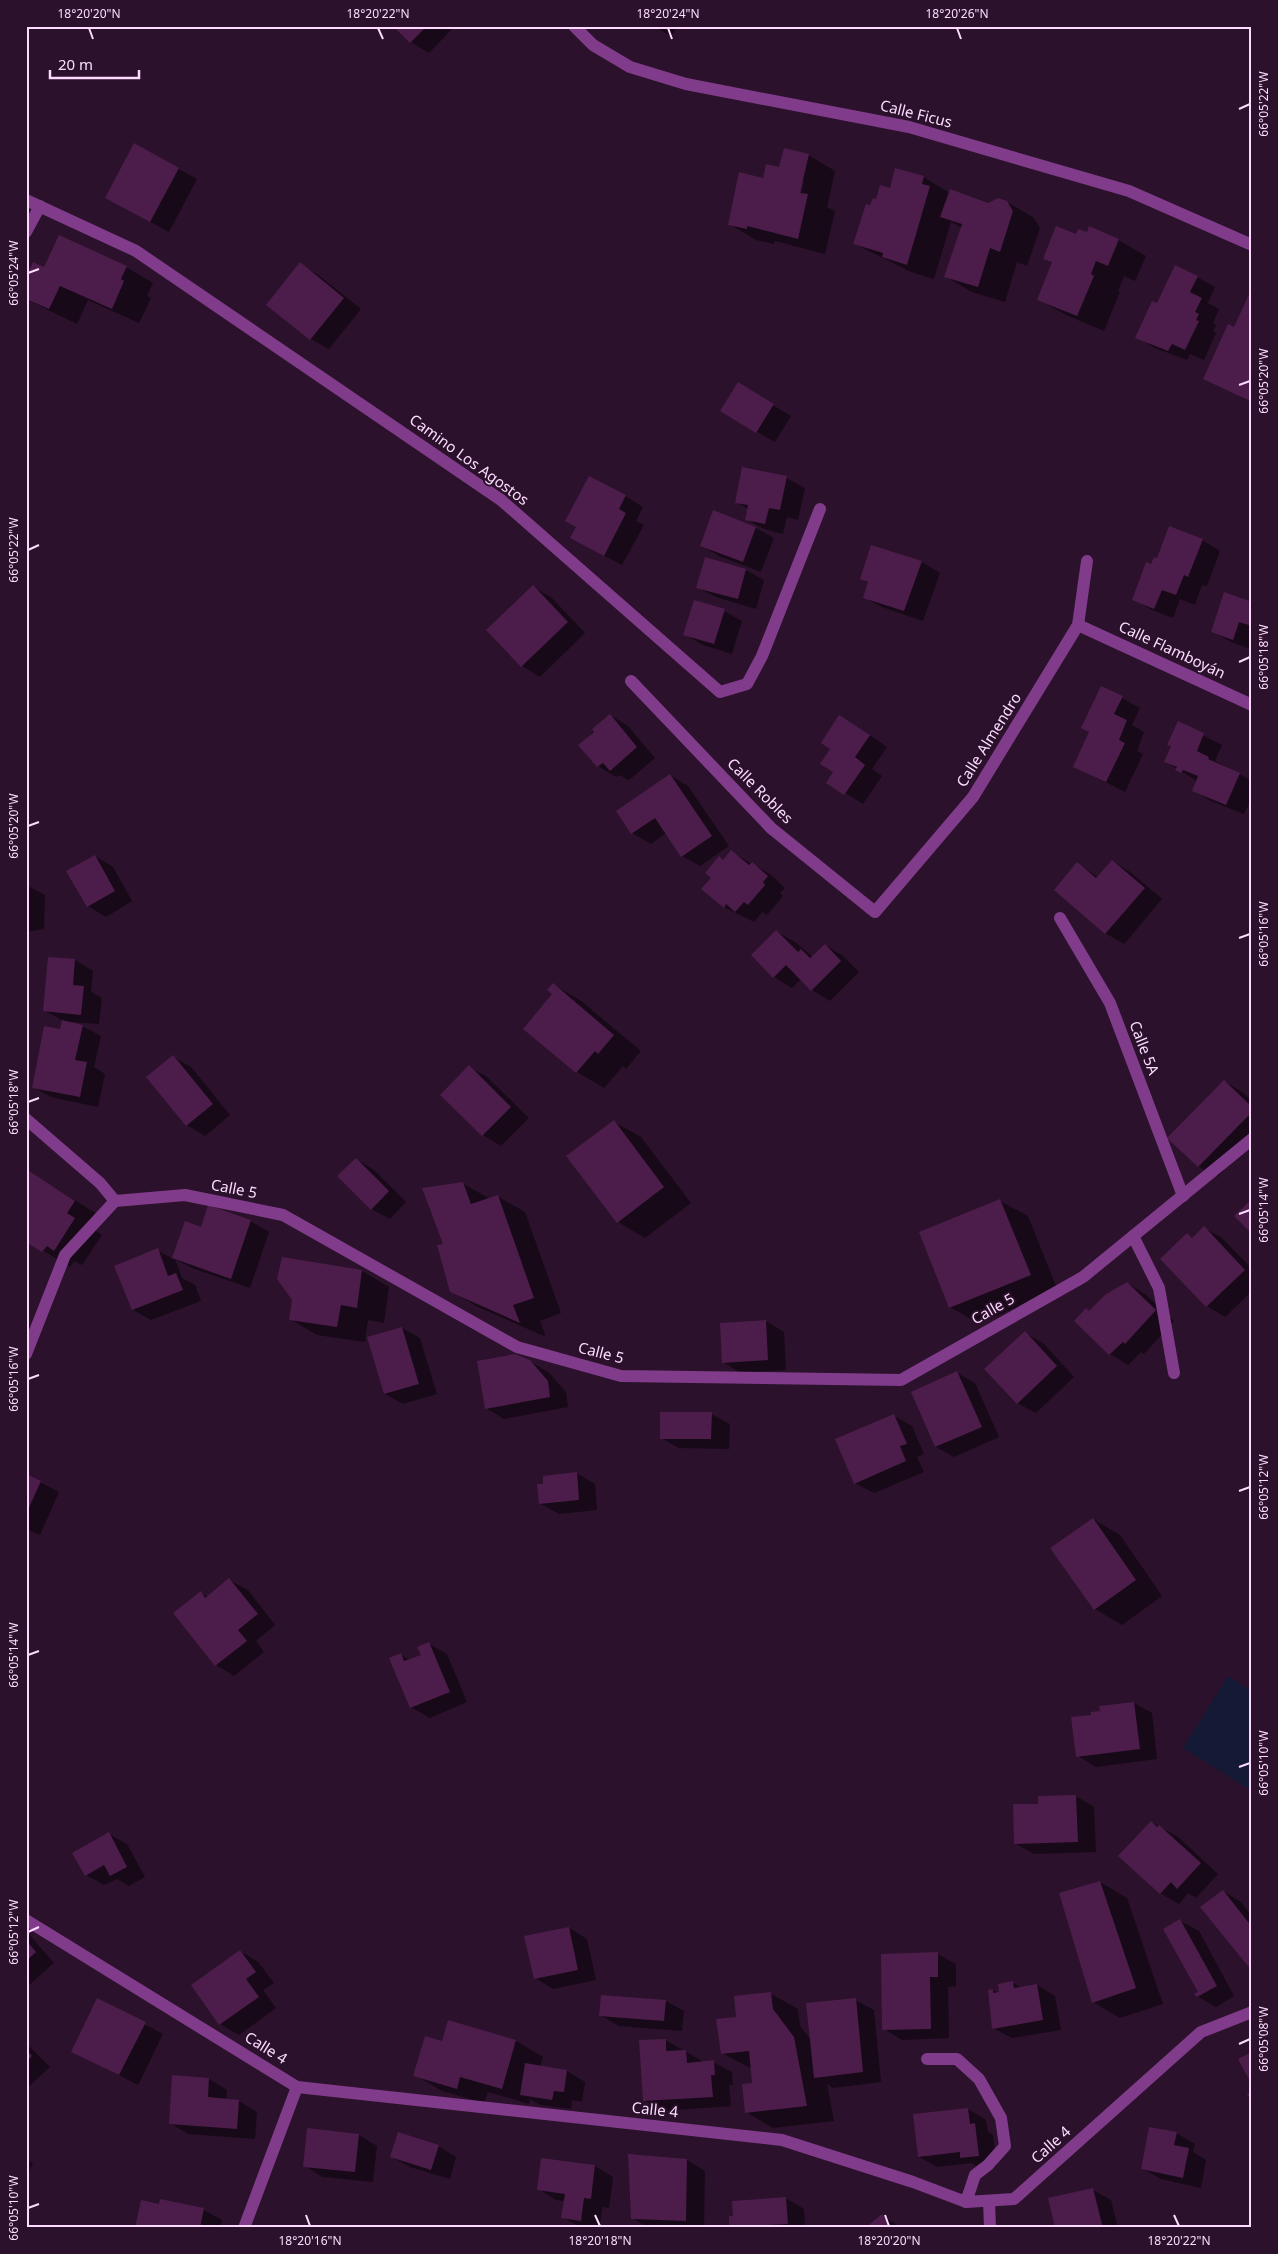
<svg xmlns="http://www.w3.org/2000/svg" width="1278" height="2254" viewBox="0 0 1278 2254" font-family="'Noto Sans',sans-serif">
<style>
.green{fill:#141a35}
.shadow{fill:#0007;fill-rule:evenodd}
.building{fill:#4c1d4a}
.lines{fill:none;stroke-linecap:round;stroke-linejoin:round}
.minor{stroke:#803c8a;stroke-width:12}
.ticks{fill:none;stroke:#fddbff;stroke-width:2}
.labels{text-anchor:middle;stroke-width:4;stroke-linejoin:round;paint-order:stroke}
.street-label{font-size:15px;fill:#fddbff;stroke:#2b112b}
.neatline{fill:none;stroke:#fddbff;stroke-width:2}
.ticks-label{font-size:12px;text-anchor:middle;fill:#fddbff}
</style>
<rect width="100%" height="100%" fill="#2b112b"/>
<!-- green -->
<path class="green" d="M1228,1676l24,15v100l-69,-43z"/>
<!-- shadow -->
<g class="shadow">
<path d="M394,26h61l-26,27 -18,-11z"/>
<path d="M653,26h26l-8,10z"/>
<path d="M135,145l62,34 -28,53 -44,-24z"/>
<path d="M808,155l27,16 -8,36 8,4 -10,43 -50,-13 -1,3 -18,-4 -27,-16 35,-45zM801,181h3l-4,18 -3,-1z"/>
<path d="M923,177l27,16 39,11 18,-2 27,16 6,10 -13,38 -10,-4 -12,40 -33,-10 -27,-16 17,-48 -11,-6 -17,57 -23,-7 -56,-28 16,-37 6,-6 14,-12z"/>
<path d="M1076,236l42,4 28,16 -11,25 -11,-5 -6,15 2,1 -16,39 -38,-16 -28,-16 15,-36 -8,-5z"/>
<path d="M300,264l18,11 43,34 -32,40 -18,-10z"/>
<path d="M126,267l27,16 -6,13 4,2 -12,25 -51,-23 -11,24 -51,-25 19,-30z"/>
<path d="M1197,277l18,10 -7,16 11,6 -6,14 3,2 -3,6 3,2 -12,27 -14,-6 -3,6 -32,-12 -18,-11 20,-32z"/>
<path d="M1252,295v108l-47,-25 30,-50z"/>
<path d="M756,395l35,21 -16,26 -18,-10z"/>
<path d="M786,478l19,10 -7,32 -11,-3 -4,17 -19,-5 -18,-10 2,-10 -12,-7z"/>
<path d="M625,496l18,11 -7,14 8,4 -22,40 -32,-17z"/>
<path d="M714,512l42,16 18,10 -13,34 -42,-16 -18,-11z"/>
<path d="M1202,540l18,11 -13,35 -5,-1 -7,20 -15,-6 -7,19 -21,-8 -18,-11 24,-40z"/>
<path d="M872,547l50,15 18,11 -17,48 -41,-14 -18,-10 5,-14 -7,-4z"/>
<path d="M705,558l41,12 18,10 -8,29 -40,-12 -19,-10z"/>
<path d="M533,587l18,10 34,36 -45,44 -18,-11z"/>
<path d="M1252,604l-1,45 -20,-7 -19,-11z"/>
<path d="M724,611l18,10 -10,33 -29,-9 -19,-11z"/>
<path d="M1122,698l18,10 -8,17 12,7 -7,19 6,3 -18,38 -50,-26z"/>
<path d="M610,715l18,11 27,32 -26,22 -10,-5 -3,2 -18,-11 -18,-21z"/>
<path d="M1179,723l43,22 -7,16 37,20v17l-8,16 -33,-13 -18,-11 4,-9 -31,-19z"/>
<path d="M858,727l29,20 -15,22 10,7 -19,28 -35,-22z"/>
<path d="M670,775l18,11 41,60 -29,20 -18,-10 -16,-23 -15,11 -19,-11z"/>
<path d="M731,852l39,22 15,14 -5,5 3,3 -16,19 -5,-3 -8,10 -30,-15 -11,-29 7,-20 4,2z"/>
<path d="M95,856l18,11 19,34 -26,16 -18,-11z"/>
<path d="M1112,861l18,11 32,27 -38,45 -19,-11 -27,-69 20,13z"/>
<path d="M26,885l19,10 -1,34 -18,3z"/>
<path d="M777,932l18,10 18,15 12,-12 18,11 16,16 -29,29 -18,-11 -11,-11 -9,9 -18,-11z"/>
<path d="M49,958l26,2 18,11 -2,21 11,6 -3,26 -27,-2v2l10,2 19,10 -7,31 11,7 -7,33 -47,-10 -18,-10 28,-56 2,-10 -19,-11z"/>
<path d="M554,985l27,16 60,50 -15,18 -3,-3 -19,22 -27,-16 -52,-43 29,-35z"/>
<path d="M173,1057l18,10 39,48 -25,21 -18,-11z"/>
<path d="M469,1067l18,10 42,41 -28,28 -18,-11 -41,-40z"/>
<path d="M1224,1081l18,11 10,9v40l-35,36 -19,-11z"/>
<path d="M614,1122l27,15 50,66 -46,35 -27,-16z"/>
<path d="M356,1159l18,11 32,32 -16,17 -19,-10z"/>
<path d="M26,1170l76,47 -8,13 8,5 -20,30 -8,-4 -4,6 -44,-27z"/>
<path d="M462,1183l28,16 7,-3 28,16 36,101 -21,8 6,16 -68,-30 -27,-16 -6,-46z"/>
<path d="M1000,1201l28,15 30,75 -80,32 -28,-16 -30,-74z"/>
<path d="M250,1221l19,11 -19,56 -58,-20 -17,-9 7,19 13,7 6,16 -50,19 -18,-10 24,-60 16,9 12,-36 16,5z"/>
<path d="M1204,1228l18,10 30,31v22l-27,26 -18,-11 -20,-71 6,3z"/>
<path d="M283,1259l79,12 27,16 -5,36 -16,-3 -3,22 -48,-7 -27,-16 3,-19z"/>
<path d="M1127,1283l18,11 29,27 -30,33 -3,-2 -13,13 -18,-11 -20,-42z"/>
<path d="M766,1321l18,11 2,38 -45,3 -18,-11z"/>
<path d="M402,1328l18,10 17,56 -34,10 -18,-10z"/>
<path d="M1025,1333l18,10 31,34 -38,36 -19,-10z"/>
<path d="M529,1361l19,11 18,20 2,15 -64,12 -18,-11z"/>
<path d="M957,1373l18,10 24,54 -45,20 -18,-10z"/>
<path d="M711,1414l19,10 -1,25 -50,-1 -18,-10z"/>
<path d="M894,1416l18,10 12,28 -7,3 7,15 -50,21 -19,-10z"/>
<path d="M576,1473l19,11 2,26 -38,4 -18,-10 4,-19z"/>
<path d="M26,1475l33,17 -19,43 -14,-6z"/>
<path d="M1093,1519l27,16 42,61 -40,29 -27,-16z"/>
<path d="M229,1580l19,10 27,35 -19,16 8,11 -30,24 -18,-11 -41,-52 26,-20 7,4z"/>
<path d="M429,1644l18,10 20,48 -37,16 -19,-11 -10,-52 9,5 12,-5z"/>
<path d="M1134,1703l18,10 5,46 -61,8 -18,-11 15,-40z"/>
<path d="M1076,1796l18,11 2,45 -62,2 -18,-10 23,-39z"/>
<path d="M1151,1822l27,15 40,37 -22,24 -8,-5 -9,11 -19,-11z"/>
<path d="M109,1834l18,10 18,33 -16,9 -12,-7 -13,6 -18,-10z"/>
<path d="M1100,1882l27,16 36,106 -43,14 -27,-16z"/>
<path d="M1223,1891l18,11 11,14v53z"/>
<path d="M1180,1921l19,10 35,65 -18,11 -19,-11 3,-4z"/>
<path d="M569,1928l18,11 9,41 -43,9 -18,-11z"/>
<path d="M26,1931l28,32 -26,23 -2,-1z"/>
<path d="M240,1951l18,11 16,21 -11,7 13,18 -37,27 -19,-11 -27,-38z"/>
<path d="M938,1954l18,10v22l-8,1 1,51 -47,2 -18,-11z"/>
<path d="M1013,1983l9,5 15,-3 18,11 6,34 -49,8 -19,-10v-38l5,3z"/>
<path d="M771,1994l27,15 2,17 11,14 44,-40 19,10 7,72 -48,6 -6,-4 7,37 -61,7 -27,-16 8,-28 -2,-15 -30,-16 15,-35z"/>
<path d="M98,2000l65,34 -25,51 -66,-34z"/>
<path d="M666,2001l18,10 -2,20 -63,-5 -19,-11z"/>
<path d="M665,2040l39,22h9l19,10 1,13h-4l2,21 -69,5 -18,-11z"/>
<path d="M516,2041l27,16 -3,10 27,4 18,11 -3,20 -10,-2 -1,9 -31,-4 -10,-6 -1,5 -41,-12 -4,11 -42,-12 -27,-16 28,-32z"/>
<path d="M26,2043l24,24 -24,22z"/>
<path d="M174,2076l35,3 18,11 -1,10 13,1 18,11 -2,27 -67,-5 -18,-11z"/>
<path d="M968,2109l18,11 2,12 5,3 4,31 -17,2 -9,-5 -34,4 -18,-10z"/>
<path d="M1176,2133l19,11 -2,8 13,8 -5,28 -40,-9 -19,-11z"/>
<path d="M359,2135l18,11 -4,36 -50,-5 -18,-11z"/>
<path d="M438,2146l18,11 -6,22 -40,-12 -18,-10z"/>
<path d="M26,2159l7,4 -7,14z"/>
<path d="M542,2159l53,7 18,11 -4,31 -7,-1 -2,21h-19l-18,-11 2,-16 -9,-1 -18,-11z"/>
<path d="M687,2160l18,11 -1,57h-55l-17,-10z"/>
<path d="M1093,2190l18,10 7,28h-61z"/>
<path d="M785,2198l19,11 1,19 -75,-1z"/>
<path d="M161,2200l43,10 18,10 -2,8h-84l24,-23z"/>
<path d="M882,2216l19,11 1,1h-35z"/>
</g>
<!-- building -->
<g class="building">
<path d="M393,26h34l-17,17z"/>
<path d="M134,143l45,25 -29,54 -45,-24z"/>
<path d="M784,148l25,6 -9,39 8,1 -10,45 -51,-13v3l-19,-4 11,-53 24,6 3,-14 13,3z"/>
<path d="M895,168l29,8 -2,8 8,2 -23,79 -25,-8 1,-4 -30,-9 13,-40 4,1 3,-7 3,1 4,-14 10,3z"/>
<path d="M950,189l38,14 10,-5 9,3 6,10 -13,41 -10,-4 -12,39 -34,-10 18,-53 -22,-7z"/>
<path d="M1056,226l20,8 2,-5 9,3 2,-6 30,13 -11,27 -12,-5 -5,13 3,2 -17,40 -40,-16 15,-38 -9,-3z"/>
<path d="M59,235l68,31 -6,13 3,2 -12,28 -52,-23 -11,23 -23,-10v-22l7,-15 11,5z"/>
<path d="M300,262l44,36 -34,42 -44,-35z"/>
<path d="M1175,265l23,11 -8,16 12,6 -7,14 4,2 -3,6 3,1 -14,29 -13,-6 -4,7 -33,-13 17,-37 5,2z"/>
<path d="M1250,292l2,1v109l-49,-23 25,-55 6,3z"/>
<path d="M738,382l36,22 -18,29 -36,-22z"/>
<path d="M742,467l45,9 -7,34 -11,-2 -4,16 -20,-4 3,-15 -13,-2z"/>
<path d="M589,476l37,19 -7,14 7,4 -22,43 -34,-18 6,-11 -11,-6z"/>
<path d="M713,510l43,17 -13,35 -43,-16z"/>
<path d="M1169,526l34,13 -15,38 -4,-2 -8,20 -14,-5 -8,19 -22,-9 14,-38 5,2 3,-7 3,1z"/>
<path d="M871,545l51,16 -18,50 -41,-13 5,-16 -8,-3z"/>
<path d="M705,557l41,12 -8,30 -42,-11z"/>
<path d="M533,585l35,37 -47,45 -35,-37z"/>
<path d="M1224,592l28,10v24l-13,-4 -6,18 -22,-8z"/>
<path d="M694,600l31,9 -11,35 -31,-9z"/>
<path d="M1101,686l22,10 -9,18 13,6 -8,20 6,3 -19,39 -33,-15 16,-35 -8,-4z"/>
<path d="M610,714l27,33 -27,24 -7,-8 -6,4 -19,-22 16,-13 -2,-3z"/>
<path d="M839,715l31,20 -15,22 10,8 -21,30 -18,-12 7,-11 -13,-8 10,-15 -9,-6z"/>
<path d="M1178,721l26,12 -7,18 12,6 -1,2 32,14 -14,32 -34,-14 6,-15 -15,-6 -2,3 -6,-3 2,-3 -13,-5 7,-16 -4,-1z"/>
<path d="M670,774l42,62 -31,21 -26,-39 -24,16 -15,-23z"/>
<path d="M731,850l18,15 3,-3 16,14 -5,6 2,3 -17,20 -4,-3 -9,10 -9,-8 -2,4 -23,-19 10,-11 -6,-5 14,-17 4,4z"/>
<path d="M95,855l20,36 -28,16 -21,-36z"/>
<path d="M1112,860l33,28 -40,46 -51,-44 23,-28 19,16z"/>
<path d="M776,930l22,22 3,-3 9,9 15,-14 16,17 -30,30 -25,-26 -13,13 -22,-23z"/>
<path d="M48,957l27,2 -2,26 11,1 -3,29 -38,-4z"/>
<path d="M553,983l61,52 -16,19 -3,-3 -19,22 -53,-44 29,-35 -5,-4z"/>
<path d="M62,1020l21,5 -8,35 12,2 -7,35 -48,-9 12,-62 16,3z"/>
<path d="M173,1055l40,49 -27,22 -40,-49z"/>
<path d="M469,1065l42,42 -29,29 -42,-41z"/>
<path d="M1224,1080l28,27v5l-54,55 -31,-29z"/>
<path d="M614,1120l50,67 -47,36 -51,-67z"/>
<path d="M356,1158l33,33 -18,19 -34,-34z"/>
<path d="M26,1169l49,32 -8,12 8,5 -21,33 -7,-5 -5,6 -16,-10z"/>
<path d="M463,1182l8,22 27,-9 36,103 -21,7 7,18 -70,-31 -13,-47 6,-1 -21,-56z"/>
<path d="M1000,1199l31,76 -82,33 -30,-76z"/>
<path d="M1252,1199v35l-18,-18z"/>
<path d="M208,1205l43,15 -20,59 -59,-21 13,-37 16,6z"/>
<path d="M1204,1226l41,44 -39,37 -46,-48 27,-26 5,5z"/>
<path d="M158,1248l10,28 8,-3 7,17 -51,20 -18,-44z"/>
<path d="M282,1257l80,13 -5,38 -16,-3 -4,22 -48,-7 3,-20 -15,-21z"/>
<path d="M1127,1282l29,28 -31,34 -2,-2 -14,13 -35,-34 12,-13 3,3 17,-17z"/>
<path d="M766,1320l2,40 -46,3 -2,-40z"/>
<path d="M402,1327l17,57 -35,10 -17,-57z"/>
<path d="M1025,1331l32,35 -40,38 -33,-35z"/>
<path d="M515,1354l15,6 18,21 2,16 -65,12 -8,-48z"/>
<path d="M957,1371l25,56 -47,20 -24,-55z"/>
<path d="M660,1412h52l-1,27h-51z"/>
<path d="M894,1414l13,30 -7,2 6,15 -52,23 -19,-45z"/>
<path d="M577,1472l2,28 -40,4 -2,-20h6v-8z"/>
<path d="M26,1474l15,7 -15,33z"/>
<path d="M1093,1518l43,62 -42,30 -44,-62z"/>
<path d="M229,1578l29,36 -20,16 9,11 -32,25 -42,-53 28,-22 4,7z"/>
<path d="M429,1642l21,50 -40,16 -21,-50 12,-5 3,8 17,-6 -4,-8z"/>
<path d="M1134,1702l6,47 -64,8 -5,-40 20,-2v-3l9,-1 -1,-5z"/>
<path d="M1076,1795l2,47 -64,2 -1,-40h25v-8z"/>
<path d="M1151,1821l6,6 2,-2 42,38 -24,26 -6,-7 -11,12 -42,-38z"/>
<path d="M109,1832l18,35 -17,9 -6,-11 -19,11 -13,-23z"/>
<path d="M1100,1881l36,107 -44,15 -33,-110z"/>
<path d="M1223,1890l29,37v44l-52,-64z"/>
<path d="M1180,1919l37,67 -20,11 -3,-3 4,-2 -35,-63z"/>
<path d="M569,1927l9,43 -44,9 -10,-43z"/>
<path d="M26,1940l10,12 -10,9z"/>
<path d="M240,1950l16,22 -10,7 13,18 -40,28 -28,-40z"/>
<path d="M938,1952v25h-8l1,52 -49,1 -1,-76z"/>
<path d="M1013,1981l1,7 23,-4 6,36 -51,9 -4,-39 5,-1v4l6,-1 -1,-8z"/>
<path d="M771,1992l2,17 21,28 13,69 -62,7 -3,-29 10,-1 -3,-32 -28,3 -5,-35 20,-2 -2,-21z"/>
<path d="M601,1995l65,5 -2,21 -65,-5z"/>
<path d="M97,1998l49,24 -27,53 -48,-23z"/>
<path d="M856,1998l7,74 -49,6 -8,-75z"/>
<path d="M448,2020l68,20 -14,49 -42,-12 -3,12 -44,-13 12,-40 17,5z"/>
<path d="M666,2039v12l20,-1 1,13 27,-3 1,15h-4l2,22 -70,4 -4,-61z"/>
<path d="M26,2050l6,6 -6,6z"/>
<path d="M1252,2052v33l-14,-26z"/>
<path d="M525,2063l42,7 -3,22 -10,-1 -2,9 -32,-5z"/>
<path d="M172,2075l37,3 -1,19 31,3 -2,29 -68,-5z"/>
<path d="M1251,2092l1,2v9l-5,-9z"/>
<path d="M968,2108l2,16 5,-1 4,33 -19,2v-6l-42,5 -5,-43z"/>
<path d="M1149,2127l28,5 -3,13 15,3 -6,30 -42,-9z"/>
<path d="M307,2128l52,6 -4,38 -52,-5z"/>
<path d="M398,2132l41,13 -8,25 -41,-13z"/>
<path d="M628,2154l59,5 -1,62 -55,-2z"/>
<path d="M541,2158l54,7 -4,34 -7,-1 -3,23 -20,-3 4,-24 -28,-4z"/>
<path d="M1093,2188l10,40h-48l-7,-30z"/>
<path d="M786,2197l2,27 -59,3v-11h4l-1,-15z"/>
<path d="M160,2199l44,9 -4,20h-65l6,-28 18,4z"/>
<path d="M882,2214l10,14h-27z"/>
</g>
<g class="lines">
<!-- minor -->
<g class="minor">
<path d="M574,26l19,19 37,22 56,17 223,43 220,64 123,54"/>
<path d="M26,200l110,51 365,249 219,192 27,-8 15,-28 58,-147"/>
<path d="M26,232l14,-26"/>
<path d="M1078,625l174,80"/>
<path d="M631,681l140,147 104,84 98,-115 105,-172 9,-64"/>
<path d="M1060,918l50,85 73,193"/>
<path d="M26,1119l74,64 15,18"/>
<path d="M1133,1236l26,52 15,85"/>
<path d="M26,1354l39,-99 50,-54 70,-6 98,20 234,132 104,29 280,4 182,-103 169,-138"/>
<path d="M26,1920l271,167 485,53 131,42 53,20 48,-3 187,-167 51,-20"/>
<path d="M927,2059h30l22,20 22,39 4,28 -17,19 -13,10 -9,27"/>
<path d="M989,2201l1,27"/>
<path d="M244,2228l53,-141"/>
</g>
</g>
<!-- ticks -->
<path class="ticks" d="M89,28l4,11M378,28l5,11M668,28l4,11M957,28l4,11M1239,109l11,-5M28,273l11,-4M1239,385l11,-4M28,550l11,-5M1239,662l11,-5M28,826l11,-4M1239,938l11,-4M28,1102l11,-4M1239,1214l11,-4M28,1379l11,-4M1239,1491l11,-4M28,1655l11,-4M1239,1767l11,-4M28,1932l11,-5M1239,2044l11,-5M28,2208l11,-4M306,2215l4,11M595,2215l5,11M885,2215l4,11M1174,2215l5,11"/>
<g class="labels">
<!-- street labels -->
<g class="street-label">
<text transform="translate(916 114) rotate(14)" y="5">Calle Ficus</text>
<text transform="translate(469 460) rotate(36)" y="5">Camino Los Agostos</text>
<text transform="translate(1172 650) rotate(25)" y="5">Calle Flamboyán</text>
<text transform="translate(989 740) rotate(-58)" y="5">Calle Almendro</text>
<text transform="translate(760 791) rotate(45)" y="5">Calle Robles</text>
<text transform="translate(1144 1048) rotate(69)" y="5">Calle 5A</text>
<text transform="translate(234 1189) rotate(11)" y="5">Calle 5</text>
<text transform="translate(993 1309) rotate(-30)" y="5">Calle 5</text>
<text transform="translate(601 1353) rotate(14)" y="5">Calle 5</text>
<text transform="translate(266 2048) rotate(32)" y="5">Calle 4</text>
<text transform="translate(655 2110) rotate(6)" y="5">Calle 4</text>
<text transform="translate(1051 2145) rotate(-42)" y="5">Calle 4</text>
</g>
</g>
<!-- border -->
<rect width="1278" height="2254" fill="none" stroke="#2b112b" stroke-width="55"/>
<!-- scale -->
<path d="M50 70v8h89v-8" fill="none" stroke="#fddbff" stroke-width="2.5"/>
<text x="58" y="70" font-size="15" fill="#fddbff" stroke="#2b112b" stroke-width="4" paint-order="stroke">20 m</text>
<rect x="28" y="28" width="1222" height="2198" class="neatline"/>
<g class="ticks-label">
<text x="89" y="18">18°20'20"N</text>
<text x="378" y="18">18°20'22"N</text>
<text x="668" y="18">18°20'24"N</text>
<text x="957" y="18">18°20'26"N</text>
<text transform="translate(1264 104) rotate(-90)" y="4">66°05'22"W</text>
<text transform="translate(14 273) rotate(-90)" y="4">66°05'24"W</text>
<text transform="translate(1264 381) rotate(-90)" y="4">66°05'20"W</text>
<text transform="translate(14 550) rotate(-90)" y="4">66°05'22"W</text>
<text transform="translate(1264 657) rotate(-90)" y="4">66°05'18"W</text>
<text transform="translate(14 826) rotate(-90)" y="4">66°05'20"W</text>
<text transform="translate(1264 934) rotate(-90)" y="4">66°05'16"W</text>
<text transform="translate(14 1102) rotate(-90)" y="4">66°05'18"W</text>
<text transform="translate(1264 1210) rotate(-90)" y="4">66°05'14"W</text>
<text transform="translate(14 1379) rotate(-90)" y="4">66°05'16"W</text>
<text transform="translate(1264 1487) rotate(-90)" y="4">66°05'12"W</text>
<text transform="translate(14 1655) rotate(-90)" y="4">66°05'14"W</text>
<text transform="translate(1264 1763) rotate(-90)" y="4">66°05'10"W</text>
<text transform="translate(14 1932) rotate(-90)" y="4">66°05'12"W</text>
<text transform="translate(1264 2039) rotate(-90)" y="4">66°05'08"W</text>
<text transform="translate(14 2208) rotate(-90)" y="4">66°05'10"W</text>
<text x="310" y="2245">18°20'16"N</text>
<text x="600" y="2245">18°20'18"N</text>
<text x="889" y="2245">18°20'20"N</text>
<text x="1179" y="2245">18°20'22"N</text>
</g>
</svg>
